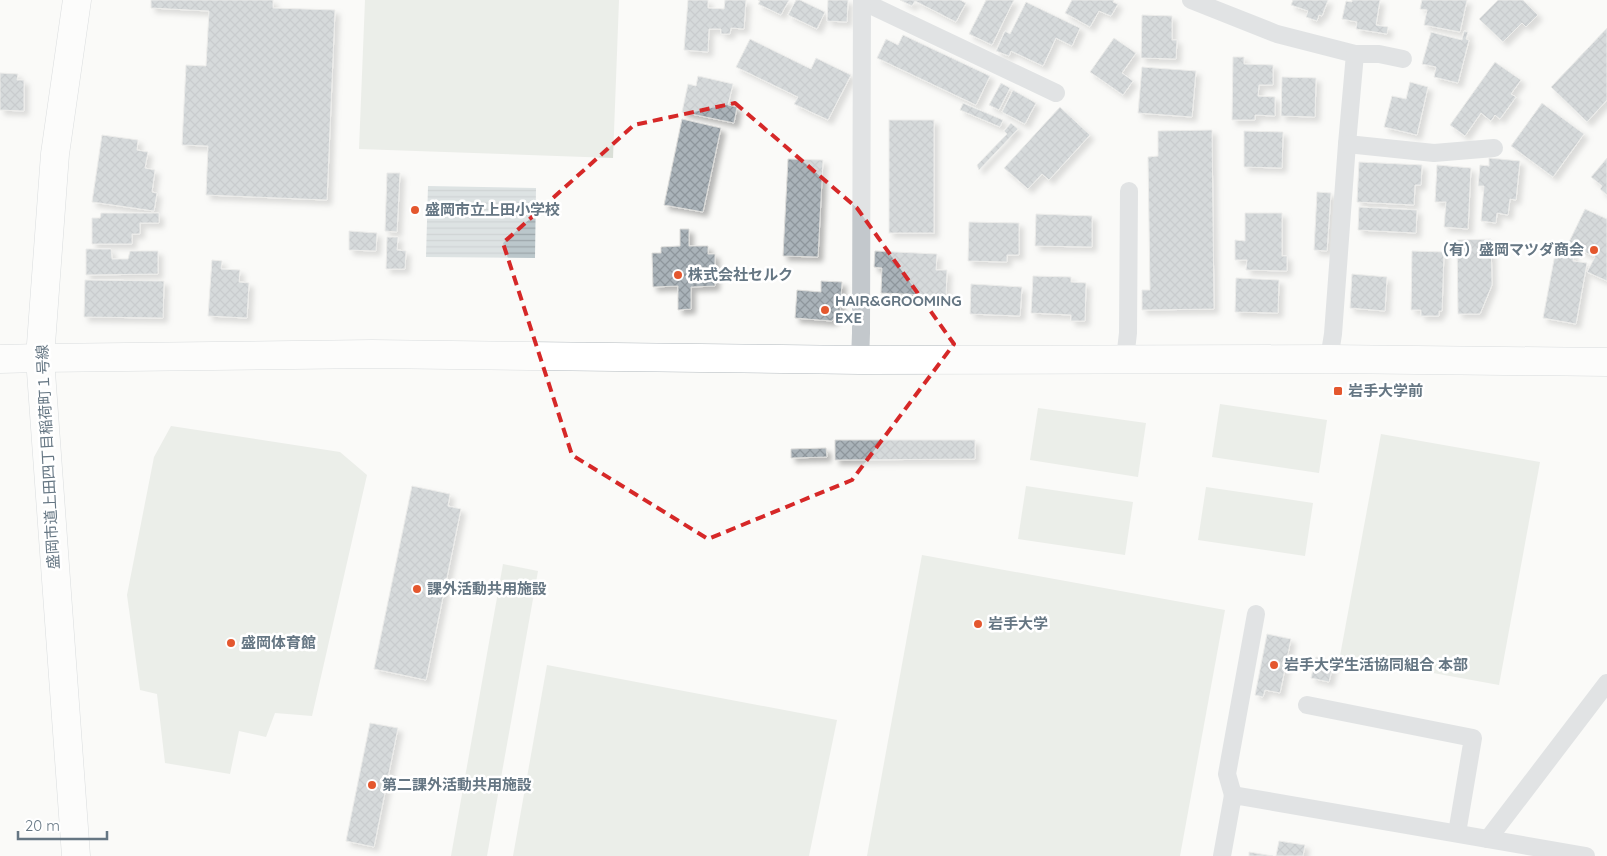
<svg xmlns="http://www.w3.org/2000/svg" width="1607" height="856" viewBox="0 0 1607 856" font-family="Quicksand,'Noto Sans JP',sans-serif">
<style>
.green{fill:#dadfd7}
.water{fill:url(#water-rules)}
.building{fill:url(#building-cross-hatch);stroke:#dcdcda;filter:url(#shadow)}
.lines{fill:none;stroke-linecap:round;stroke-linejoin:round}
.secondary-casing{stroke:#b3babf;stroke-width:29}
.lane{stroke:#c3c8cc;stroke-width:18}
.secondary{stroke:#fff;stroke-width:28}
.marked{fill:none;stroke:#d62828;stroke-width:4;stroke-dasharray:10 6;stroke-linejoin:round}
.poi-dot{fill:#e4572e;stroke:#fff;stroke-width:2}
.labels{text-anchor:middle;stroke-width:5;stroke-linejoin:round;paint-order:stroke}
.poi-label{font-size:15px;font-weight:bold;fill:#657683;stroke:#fff;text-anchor:start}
.street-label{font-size:15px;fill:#657683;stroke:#fff}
</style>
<defs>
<pattern id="water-rules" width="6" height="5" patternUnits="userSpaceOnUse" patternTransform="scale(1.25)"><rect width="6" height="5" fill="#bbc7cb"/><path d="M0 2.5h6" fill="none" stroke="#9ca6aa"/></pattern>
<pattern id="building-cross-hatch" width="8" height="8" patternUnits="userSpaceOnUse" patternTransform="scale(1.25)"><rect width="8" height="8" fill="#aab3b9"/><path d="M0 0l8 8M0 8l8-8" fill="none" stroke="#8e969c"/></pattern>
<filter id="shadow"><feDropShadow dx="4.5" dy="4.5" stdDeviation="2.5" flood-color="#0004"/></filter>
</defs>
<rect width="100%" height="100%" fill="#fafaf8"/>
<!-- green -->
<g class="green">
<path d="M365,0h254l-6,158 -254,-9z"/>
<path d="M1220,404l107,16 -8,53 -107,-16z"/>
<path d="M1038,408l108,15 -8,54 -108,-17z"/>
<path d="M171,426l169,26 27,23 -55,241 -37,-3 -9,24 -27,-6 -9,43 -65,-11 -8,-69 -17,-4 -13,-95 27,-138z"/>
<path d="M1381,434l159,28 -41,223 -159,-29z"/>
<path d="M1026,486l107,16 -8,53 -107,-16z"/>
<path d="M1206,487l107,16 -8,53 -107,-16z"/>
<path d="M922,555l303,55 -45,246h-313z"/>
<path d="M503,564l35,7 -51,285h-36z"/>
<path d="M547,665l290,55 -28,136h-296z"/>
</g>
<!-- water -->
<path class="water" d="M428,186l108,2 -1,70 -109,-1z"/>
<!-- building -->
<g class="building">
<path d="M151,0h122v8l62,2 -8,190 -121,-5 2,-49 -26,-1 4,-80 20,1 3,-55 -58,-3z"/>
<path d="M688,0h20v8l16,1 1,-9h21l-2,29 -13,-1 -1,6h-9v-5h-12l-1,23 -24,-2z"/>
<path d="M758,0h31l-8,15 -23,-11 2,-3z"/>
<path d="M796,0h4l25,12 -8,17 -29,-14z"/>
<path d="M828,0h20l-1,22 -20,-1z"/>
<path d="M900,0h60l6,3 -10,19 -41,-21 -3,5z"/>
<path d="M986,0h28l-22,45 -23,-11z"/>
<path d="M1072,0h42l-1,2 5,2 -7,12 -12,-5 -9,16 -25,-14z"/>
<path d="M1293,0h35l-6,16 -3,-1 -2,6 -11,-4 2,-6 -17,-6z"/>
<path d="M1352,0h28l-4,25 12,2 -1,7 -31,-5 1,-7 -15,-3 4,-18 6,1z"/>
<path d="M1422,0h45l-7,32 -36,-7 3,-15 -7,-1z"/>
<path d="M1498,0h25l15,15 -12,12 -4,-4 -19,19 -24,-23z"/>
<path d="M1026,2l54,26 -8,18 -16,-8 -13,28 -32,-15 -2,5 -13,-5 9,-20 5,3z"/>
<path d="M1142,15l30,1v24h5l-1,19 -35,-1z"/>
<path d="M1607,28v72l-20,22 -36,-35z"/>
<path d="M1464,31l4,1 -2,7 3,1 -11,43 -24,-6 2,-10 -14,-3 9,-32 31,8z"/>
<path d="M903,35l87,41 -14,29 -99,-47 9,-19 12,6z"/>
<path d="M1114,38l22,15 -14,20 11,8 -10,14 -33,-23z"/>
<path d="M750,39l61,30 5,-11 35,17 -23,45 -34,-16 4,-7 -62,-30z"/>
<path d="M1233,57h11v7l29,1v20h-14l-1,11 17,1v19l-20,-1v5h-23z"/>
<path d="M1495,62l26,18 -10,14 5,3 -16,22 -5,-4 -4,6 -10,-8 -16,23 -15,-11z"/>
<path d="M1142,67l54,4 -4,46 -54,-4z"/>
<path d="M0,73l18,1 -1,6h7v31l-24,-1z"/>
<path d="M698,76l35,8 -5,21 9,2 -3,16 -52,-11 6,-28 8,2z"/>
<path d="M1282,77l34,1 -1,39 -34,-1z"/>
<path d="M1410,82l18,5 -11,48 -33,-8 8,-31 14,3z"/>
<path d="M1001,83l9,5 -11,22 -10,-5z"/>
<path d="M1013,90l23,13 -11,21 -23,-12z"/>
<path d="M963,103l40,17 -3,7 -40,-17z"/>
<path d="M1542,103l42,31 -31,43 -42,-31z"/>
<path d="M1060,107l30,28 -41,45 -7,-6 -14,15 -24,-21z"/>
<path d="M682,119l39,9 -18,84 -39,-7z"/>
<rect x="889" y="120" width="45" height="113"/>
<path d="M1011,123l7,6 -39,41 -2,-5 30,-31 -3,-3z"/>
<path d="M1212,130l2,179 -72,1v-20h8l-2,-133 10,-1v-25z"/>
<path d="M1244,131l39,1 -1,36 -38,-1z"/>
<path d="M102,135l36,5 -1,10 11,2 -3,16 10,2 -3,22 5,1 -3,18 -62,-9z"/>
<path d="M1489,158l31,3 -4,39 -6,-1 -2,16 -11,-2 -1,10 -15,-2 3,-35h-6l2,-21 9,1z"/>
<path d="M1607,158v37l-7,-6 2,-3 -11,-9z"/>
<path d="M788,159l35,1 -5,97 -35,-1z"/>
<path d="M1359,162l63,3 -1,20h-6l-1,20 -57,-3z"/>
<path d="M1437,165l34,3 -3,61 -24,-2 2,-25h-11z"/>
<path d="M387,173h13l-3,59 -12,-1z"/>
<path d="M1317,192l14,1 -4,58 -13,-1z"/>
<path d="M1359,207l58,3 -1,23 -58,-3z"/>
<path d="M1585,209l22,10v62l-20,-9 8,-15 -27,-13z"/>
<path d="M101,213h58v10h-19v11h-8v10h-40v-26h8z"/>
<path d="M1245,213h37v43h5v15l-41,-1 1,-10h-12v-20l10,1z"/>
<path d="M1036,214l56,2v31l-57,-1z"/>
<path d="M969,222l50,1v32h-12v7l-39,-1z"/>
<path d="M680,229h9v17h19v8h7v32l-24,1v22l-13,1v-24l-25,1 -1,-34h9v-6l19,-1z"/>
<path d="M349,231l28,2 -1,18 -27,-1z"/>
<path d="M387,237h11l-1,13 9,1 -1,18h-19z"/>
<path d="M1491,239l1,46 -12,29h-22l-1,-74z"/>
<path d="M86,249h25l1,10h16l2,-8h28v23l-72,1z"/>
<path d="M1556,249l18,4 -1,8 14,2 -11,61 -33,-6z"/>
<path d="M875,251l62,3 -1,16h11l-1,26 -65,-3 1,-25 -8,-1z"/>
<path d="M1412,251l32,1 -2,59h-3v5h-18v-6h-10z"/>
<path d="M212,260l10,1 -1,8 19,1 -1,12 10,1 -2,35 -39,-2z"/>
<path d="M1352,274l35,3 -2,34 -35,-3z"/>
<path d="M1033,276l38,1v5l15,1 -1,38h-14v-6l-40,-2z"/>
<path d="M1236,278l43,2 -1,33 -43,-1z"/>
<path d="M85,280l79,1 -1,37 -79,-1z"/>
<path d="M821,281l21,1 -2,30 -8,9 -37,-3 2,-28 24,2z"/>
<path d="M971,284l51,3 -2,29 -50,-2z"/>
<path d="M835,440h140v19l-140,1z"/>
<path d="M826,448l1,9 -36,1v-9z"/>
<path d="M412,486l38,8 -2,12 13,3 -35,171 -52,-11z"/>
<path d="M1267,634l24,5 -11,54 -15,-3 -2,7 -8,-2z"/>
<path d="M1316,657l18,4 -5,21 -18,-4z"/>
<path d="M370,723l28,5 -24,119 -28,-6z"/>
<path d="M1279,841l26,4 -2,11h-27z"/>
<path d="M1249,852l24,4h-24z"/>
</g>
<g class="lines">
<!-- secondary casing -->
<g class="secondary-casing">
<g id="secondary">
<path d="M0,359l40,-1 332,-4 488,6 469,-1 278,3"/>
<path d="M76,856l-36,-498 15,-204 22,-154"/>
</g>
</g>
<!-- lane -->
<g class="lane">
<path d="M1191,0l86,34 78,20 -8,90 -14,190 -4,25"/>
<path d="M862,1l194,92"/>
<path d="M1355,54h24l24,5"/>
<path d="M1347,144l87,9 60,-5"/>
<path d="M1125,359l3,-26 1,-142"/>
<path d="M860,360l1,-27 1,-333"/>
<path d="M1307,705l166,33 -16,95"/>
<path d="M1233,795l-6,-21 29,-160"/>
<path d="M1488,839l119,-156"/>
<path d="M1222,856l11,-61 353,61"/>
</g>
<!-- secondary -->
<use href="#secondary" class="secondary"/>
</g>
<!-- marked area -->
<path d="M0 0H1607V856H0ZM735,103l122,105 97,136 -102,136 -144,59 -136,-84 -69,-212 131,-118z" fill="#fafaf8" fill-opacity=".55" fill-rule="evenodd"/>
<path class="marked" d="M735,103l122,105 97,136 -102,136 -144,59 -136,-84 -69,-212 131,-118z"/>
<!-- markers -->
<g class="poi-dot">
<circle cx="415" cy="210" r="5"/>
<circle cx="1594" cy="250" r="5"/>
<circle cx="678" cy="275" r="5"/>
<circle cx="825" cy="310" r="5"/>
<rect x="1333" y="386" width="10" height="10" rx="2.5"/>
<circle cx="417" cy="589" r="5"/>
<circle cx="978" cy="624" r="5"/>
<circle cx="231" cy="643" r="5"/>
<circle cx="1274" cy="665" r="5"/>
<circle cx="372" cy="785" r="5"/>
</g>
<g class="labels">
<!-- poi labels -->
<g class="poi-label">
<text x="425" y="215">盛岡市立上田小学校</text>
<text x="1584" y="255" text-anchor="end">（有）盛岡マツダ商会</text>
<text x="688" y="280">株式会社セルク</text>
<text x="835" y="306">HAIR&amp;GROOMING<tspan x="835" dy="17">EXE</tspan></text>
<text x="1348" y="396">岩手大学前</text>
<text x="427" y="594">課外活動共用施設</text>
<text x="988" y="629">岩手大学</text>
<text x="241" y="648">盛岡体育館</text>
<text x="1284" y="670">岩手大学生活協同組合 本部</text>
<text x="382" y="790">第二課外活動共用施設</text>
</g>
<!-- street labels -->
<g class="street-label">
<text transform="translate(48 457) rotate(-93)" y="5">盛岡市道上田四丁目稲荷町１号線</text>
</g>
</g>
<!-- scale -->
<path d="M18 831v8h89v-8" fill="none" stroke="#657683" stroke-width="2.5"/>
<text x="25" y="831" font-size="15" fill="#657683" stroke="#ffffff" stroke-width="4" paint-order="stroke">20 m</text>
</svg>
